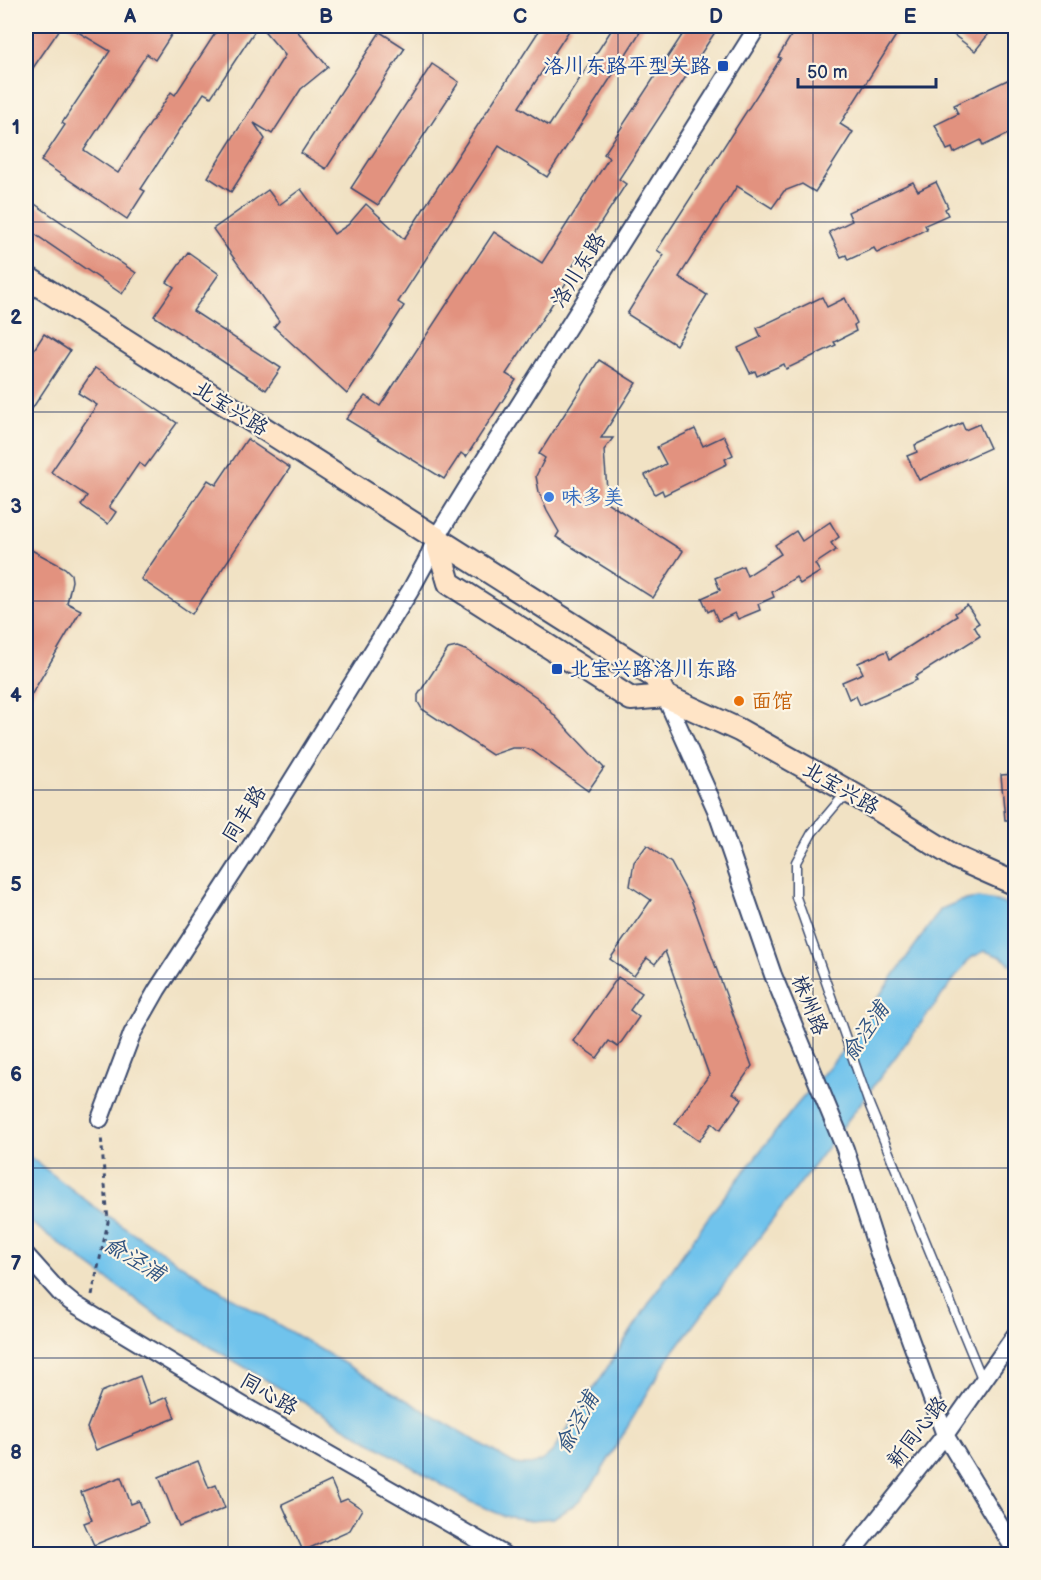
<svg xmlns="http://www.w3.org/2000/svg" width="1041" height="1580" viewBox="0 0 1041 1580" font-family="'Balsamiq Sans','LXGW WenKai TC',sans-serif">
<style>
.water{fill:#70c3ec;stroke:#4679a5;stroke-width:1.5}
.building{fill:#e2927f}
.lines{fill:none;stroke-linecap:round;stroke-linejoin:round}
.lane-casing{stroke:#3b4a6d;stroke-width:11}
.street-casing{stroke:#3b4a6d;stroke-width:20}
.secondary-casing{stroke:#3b4a6d;stroke-width:26}
.path{stroke:#3b4a6d;stroke-width:3;stroke-dasharray:4.5 4.5;stroke-linecap:butt}
.lane{stroke:#fff;stroke-width:8}
.street{stroke:#fff;stroke-width:16}
.secondary{stroke:#ffe4c6;stroke-width:22}
.grid{fill:none;stroke:#1b2f5e;stroke-width:1.5;stroke-opacity:0.55}
.transit-dot{fill:#1a4fb4;stroke:#fcf5e5;stroke-width:2}
.shop-dot{fill:#3f7fe0;stroke:#fcf5e5;stroke-width:2}
.food-dot{fill:#e8710a;stroke:#fcf5e5;stroke-width:2}
.labels{text-anchor:middle;stroke-width:4.5;stroke-linejoin:round;paint-order:stroke}
.transit-label{font-size:21px;fill:#164399;stroke:#fcf5e5;text-anchor:end}
.street-label{font-size:21px;fill:#1b2f5e;stroke:#fcf5e5}
.shop-label{font-size:21px;fill:#366cbe;stroke:#fcf5e5;text-anchor:start}
.food-label{font-size:21px;fill:#c56008;stroke:#fcf5e5;text-anchor:start}
.water-label{font-size:22px;font-style:italic;fill:#305482;stroke:#fcf5e5}
.neatline{fill:none;stroke:#1b2f5e;stroke-width:2}
.grid-label{font-size:20px;text-anchor:middle;font-weight:bold;fill:#1b2f5e}
</style>
<rect width="100%" height="100%" fill="#fcf5e5"/>
<filter id="ink" filterUnits="userSpaceOnUse"><feTurbulence type="fractalNoise" baseFrequency=".0167" numOctaves="2"/><feDisplacementMap in="SourceGraphic" scale="12" xChannelSelector="R" yChannelSelector="G"/><feConvolveMatrix kernelMatrix="1 2 1 2 8 2 1 2 1" color-interpolation-filters="sRGB"/></filter>
<filter id="wash" filterUnits="userSpaceOnUse"><feTurbulence type="fractalNoise" baseFrequency=".008" numOctaves="4" result="noise"/><feDisplacementMap in="SourceGraphic" scale="24" xChannelSelector="R" yChannelSelector="G"/><feGaussianBlur stdDeviation="1.35" result="paint"/><feColorMatrix in="noise" values="0 0 0 0 0 0 0 0 0 0 0 0 0 0 0 0 0 1.4 0 .05"/><feComposite in="paint" operator="in"/></filter>
<g filter="url(#wash)">
<rect width="100%" height="100%" fill="#f1e2c4"/>
<!-- water -->
<path class="water" d="M978,898l18,3 19,7v60l-14,-11 -16,-6 -15,7 -303,402 -69,117 -16,21 -12,10 -17,10 -22,2 -27,-4 -35,-15 -315,-188 -128,-94v-65l74,57 121,80 294,173c19,3 25,0 39,-14l103,-159 55,-79 83,-105 68,-80 14,-28 64,-90 19,-8z"/>
<g id="blocks">
<!-- building -->
<g class="building">
<path d="M26,26h36l-36,52z"/>
<path d="M68,26h109l-22,34 -8,-6 -63,96 34,23 53,-81 4,3 45,-69h38l-47,71 -7,-4 -63,96 4,2 -18,28 -86,-58 24,-36 -3,-2 48,-72z"/>
<path d="M260,26h33l35,41 -27,22 -29,45 -18,-11 11,16 -34,53 -23,-15 77,-122z"/>
<path d="M542,26h30l-53,81 30,19 65,-100h30l-97,151 -48,-31 -101,156 6,4 -57,88 -73,-67 5,-6 -66,-92 55,-39 11,15 22,-16 33,45 14,-9 18,-21 38,35z"/>
<path d="M688,26h31l-100,153 7,5 -59,91 3,2 -64,97 10,6 -50,77 -5,-4 -17,26 -98,-60 19,-23 15,10 114,-174 48,31 67,-105 -5,-4z"/>
<path d="M797,26h105l-62,98 13,8 -38,60 -13,-8 -18,7 -12,17 -35,-22 -58,91 28,18 -31,50 -49,-31 37,-59 -7,-5 124,-192 -3,-1z"/>
<path d="M942,26h53l-20,25z"/>
<path d="M380,32l25,16 -79,121 -25,-16z"/>
<path d="M432,64l27,18 -81,123 -27,-17z"/>
<path d="M1016,76v54l-33,16 -2,-6 -27,13 -2,-5 -5,2 -12,-25 23,-11 -4,-9z"/>
<path d="M913,182l5,9 18,-9 12,25 -3,2 3,6 -23,10 2,4 -50,24 -3,-5 -26,12 -2,-5 -5,2 -12,-25 23,-11 -4,-9z"/>
<path d="M26,198l110,75 -14,21 -96,-66z"/>
<path d="M188,252l31,22 -26,37 88,57 -15,22 -112,-74 20,-29 -7,-5z"/>
<path d="M822,297l5,10 18,-9 12,25 -3,2 2,6 -22,11 2,3 -50,24 -2,-5 -27,12 -2,-5 -5,2 -12,-25 23,-11 -4,-9z"/>
<path d="M44,334l26,17 -44,67v-56z"/>
<path d="M599,360l37,23 -35,55h12l-9,12 4,53 75,48 -30,47 -97,-61 3,-5 -12,-21 -8,-19 -3,-16 9,-18 -6,-4z"/>
<path d="M95,368l82,55 -32,44 -6,-4 -30,44 7,5 -8,12 -27,-19 6,-9 -36,-24 46,-67 -19,-12z"/>
<path d="M962,423l3,7 14,-6 11,24 -71,32 -12,-24 10,-4 -2,-7z"/>
<path d="M695,429l8,17 21,-10 9,19 -8,4 2,5 -63,31 -2,-5 -7,4 -10,-19 21,-11 -9,-17z"/>
<path d="M247,439l43,29 -98,146 -51,-35 67,-99 8,5z"/>
<path d="M830,522l9,15 -8,6 5,7 -21,14 5,8 -20,12 -4,-7 -24,15 2,5 -16,7 2,6 -22,9 -3,-6 -17,8 -5,-12 -5,3 -6,-14 18,-8 -5,-12 28,-12 4,10 34,-22 -6,-9 21,-14 6,10z"/>
<path d="M26,547l39,21 6,6 1,7 -5,22 14,7 -55,94z"/>
<path d="M967,605l12,18 -5,3 6,10 -65,41 2,3 -57,25 -4,-9 -7,3 -7,-17 21,-9 -5,-10 29,-12 3,8 67,-43 -2,-3z"/>
<path d="M457,647l11,4 70,47 66,70 -16,23 -55,-40 -8,-3h-13l-20,7 -70,-46 -4,-7v-7l30,-46z"/>
<path d="M1016,774v46h-11l-4,-45z"/>
<path d="M647,845l24,18 21,39 60,164 -19,27 9,6 -22,31 -8,-7 -13,18 -24,-17 34,-49 -44,-124 -10,13 -8,-6 -13,18 -24,-17 41,-59 -21,-14 4,-24z"/>
<path d="M618,977l24,16 -12,17 9,7 -21,30 -9,-6 -12,17 -24,-17z"/>
<path d="M140,1376l10,28 17,-7 8,21 -79,32 -9,-22 14,-36z"/>
<path d="M198,1461l11,27 7,-3 9,23 -46,19 -20,-50z"/>
<path d="M121,1477l10,27 8,-3 9,22 -54,22 -10,-22 8,-3 -11,-28z"/>
<path d="M331,1481l9,21 7,-3 15,10 -12,21 -47,21 -21,-47z"/>
</g>
</g>
</g>
<g filter="url(#ink)">
<use href="#blocks" fill-opacity="0" stroke="#3b4a6d" stroke-width="1.5"/>
<g class="lines">
<!-- lane casing -->
<g class="lane-casing">
<path id="lane" d="M850,798l-11,3 -27,32 -16,29v35l73,207 114,277"/>
</g>
<!-- street casing -->
<g class="street-casing">
<g id="street">
<path d="M665,696l51,114 57,165 72,174 33,102 67,184 71,117"/>
<path d="M100,1119l32,-85 25,-44 101,-155 152,-244 17,-31 9,-22 32,-52 290,-460"/>
<path d="M26,1255l34,38 11,9 173,104 259,148"/>
<path d="M850,1554l95,-119 71,-101"/>
</g>
</g>
<!-- secondary casing -->
<g class="secondary-casing">
<g id="secondary">
<path d="M26,277l410,261 13,45 182,116 34,-3 74,34 119,67 99,61 59,26"/>
<path d="M436,538l219,139 10,19"/>
</g>
</g>
<!-- path -->
<path class="path" d="M92,1295l16,-73 -7,-87"/>
<!-- lane -->
<use href="#lane" class="lane"/>
<!-- street -->
<use href="#street" class="street"/>
<!-- secondary -->
<use href="#secondary" class="secondary"/>
</g>
</g>
<!-- grid -->
<path class="grid" d="M228,26v1528M423,26v1528M618,26v1528M813,26v1528M26,222h990M26,412h990M26,601h990M26,790h990M26,979h990M26,1168h990M26,1358h990"/>
<!-- markers -->
<g class="transit-dot">
<rect x="717" y="60" width="12" height="12" rx="3"/>
<rect x="551" y="663" width="12" height="12" rx="3"/>
</g>
<circle class="shop-dot" cx="549" cy="497" r="6"/>
<circle class="food-dot" cx="739" cy="701" r="6"/>
<g class="labels">
<!-- transit labels -->
<g class="transit-label">
<text x="711" y="73">洛川东路平型关路</text>
<text x="569" y="676" text-anchor="start">北宝兴路洛川东路</text>
</g>
<!-- street labels -->
<g class="street-label">
<text transform="translate(578 270) rotate(-58)" y="7">洛川东路</text>
<text transform="translate(231 408) rotate(32)" y="7">北宝兴路</text>
<text transform="translate(841 788) rotate(30)" y="7">北宝兴路</text>
<text transform="translate(244 814) rotate(-58)" y="7">同丰路</text>
<text transform="translate(810 1005) rotate(68)" y="7">株州路</text>
<text transform="translate(269 1394) rotate(30)" y="7">同心路</text>
<text transform="translate(917 1432) rotate(-52)" y="7">新同心路</text>
</g>
<!-- shop labels -->
<g class="shop-label">
<text x="561" y="504">味多美</text>
</g>
<!-- food labels -->
<g class="food-label">
<text x="751" y="708">面馆</text>
</g>
<!-- water labels -->
<g class="water-label">
<text transform="translate(864 1031) rotate(-55)" y="8">俞泾浦</text>
<text transform="translate(135 1258) rotate(31)" y="8">俞泾浦</text>
<text transform="translate(576 1422) rotate(-61)" y="8">俞泾浦</text>
</g>
</g>
<!-- margin -->
<rect width="1041" height="1580" fill="none" stroke="#fcf5e5" stroke-width="66"/>
<!-- scale -->
<path d="M798 78v9h138v-9" fill="none" stroke="#1b2f5e" stroke-width="3"/>
<text x="807" y="78" font-size="18" fill="#1b2f5e" stroke="#fcf5e5" stroke-width="4.5" paint-order="stroke">50 m</text>
<rect x="33" y="33" width="975" height="1514" class="neatline"/>
<g class="grid-label">
<text x="130" y="23">A</text>
<text x="326" y="23">B</text>
<text x="520" y="23">C</text>
<text x="716" y="23">D</text>
<text x="910" y="23">E</text>
<text x="16" y="134">1</text>
<text x="16" y="324">2</text>
<text x="16" y="513">3</text>
<text x="16" y="702">4</text>
<text x="16" y="891">5</text>
<text x="16" y="1081">6</text>
<text x="16" y="1270">7</text>
<text x="16" y="1459">8</text>
</g>
</svg>
